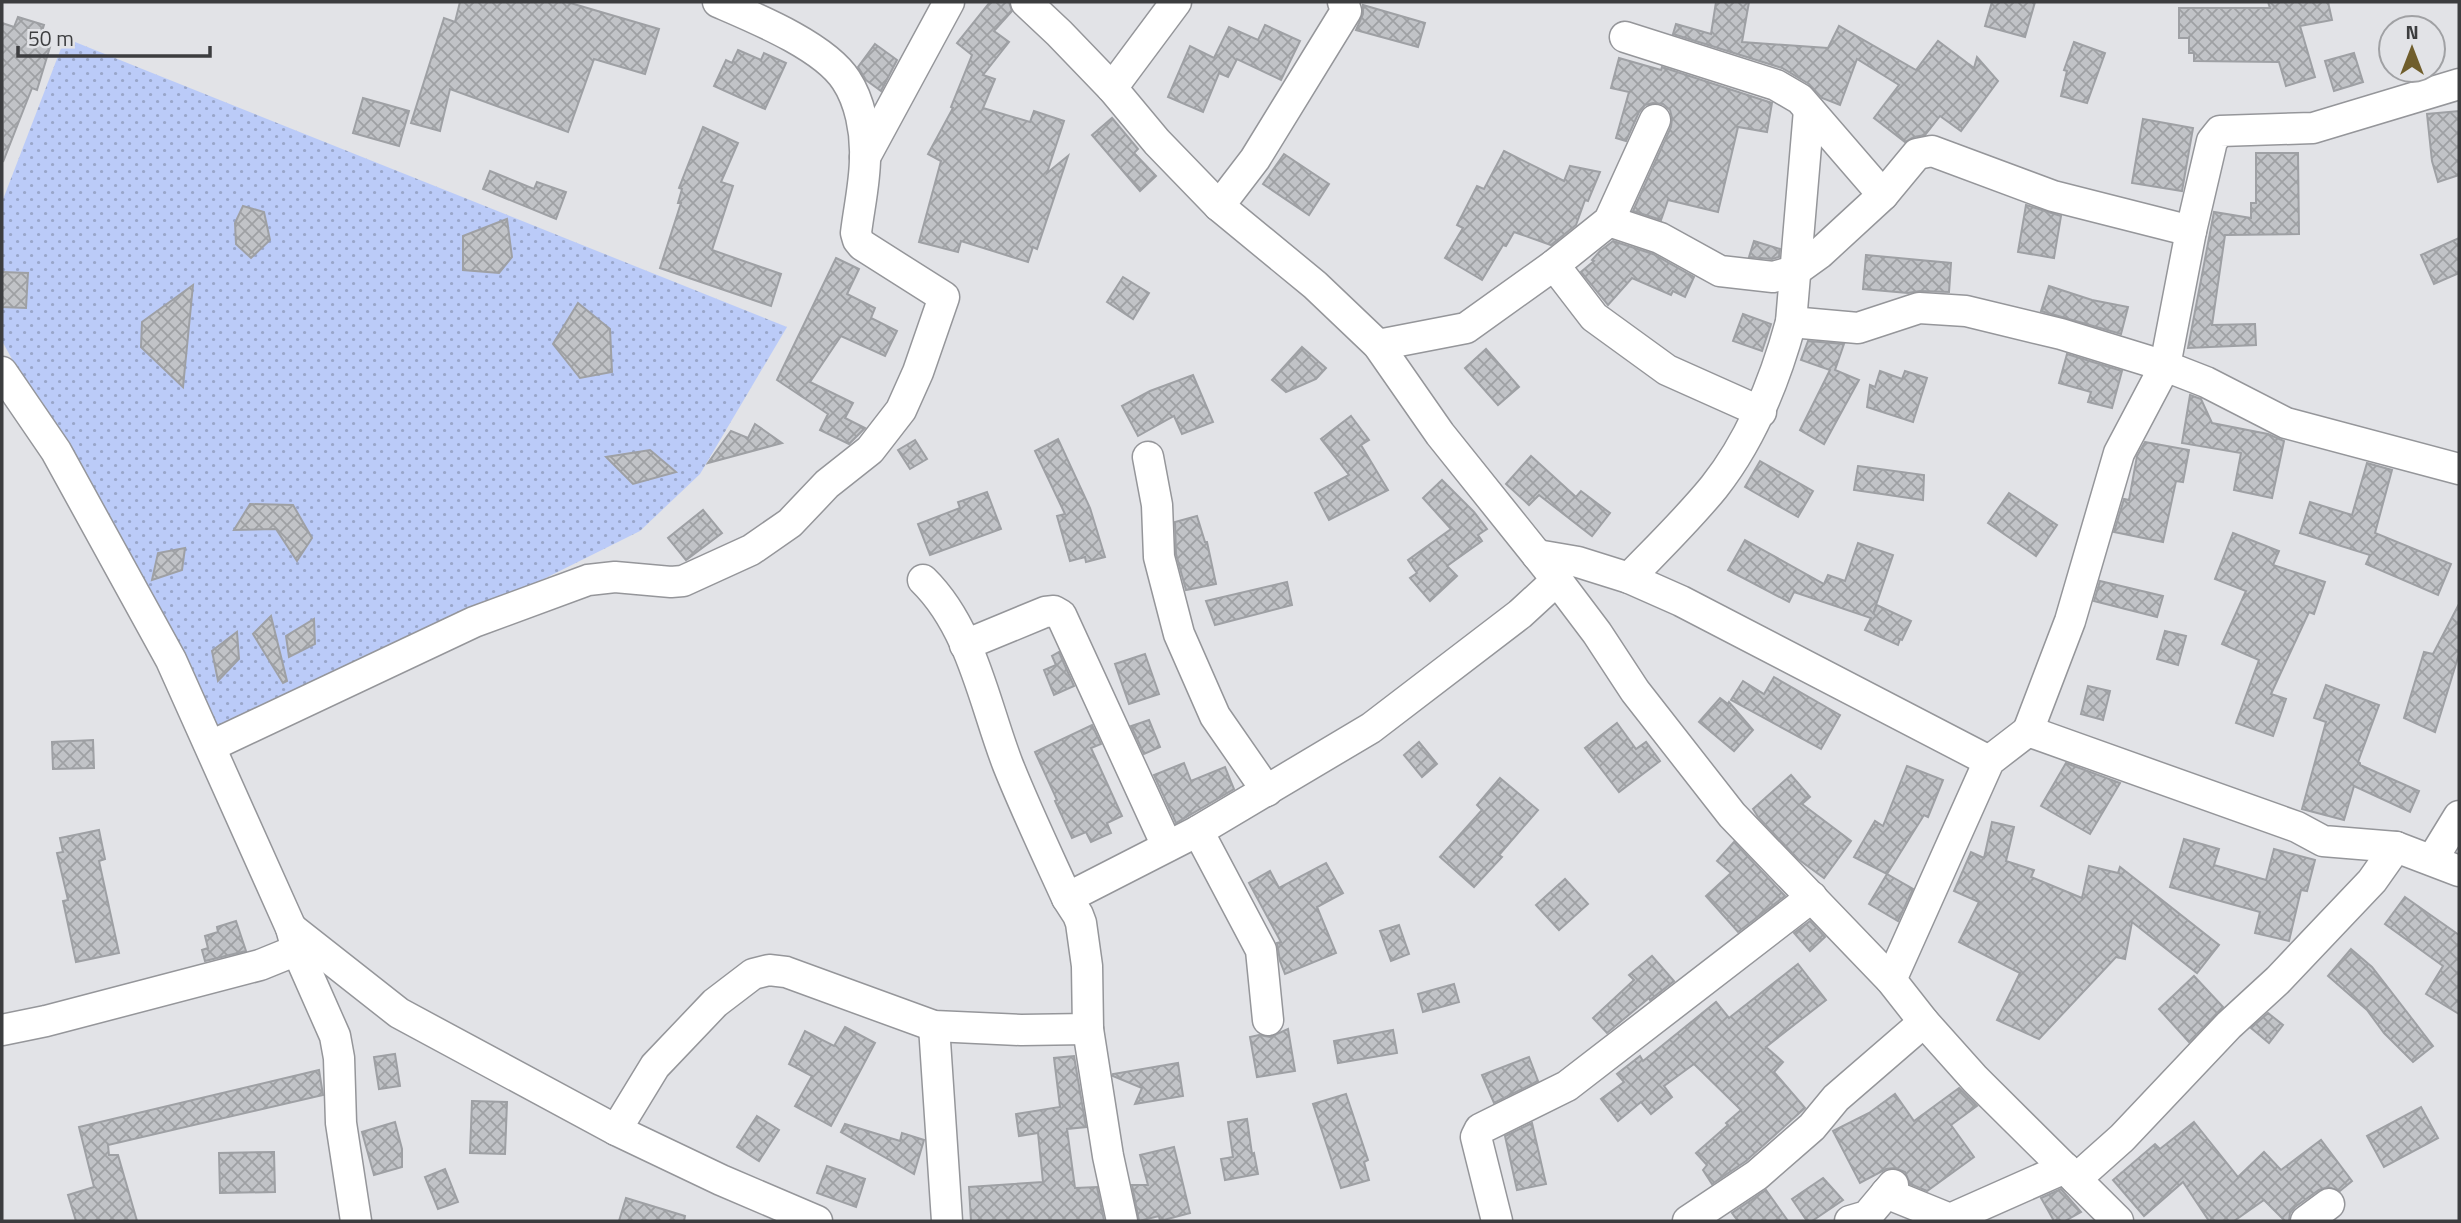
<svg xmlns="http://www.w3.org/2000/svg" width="2461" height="1223" viewBox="0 0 2461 1223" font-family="'Titillium Web',sans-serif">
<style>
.park{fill:url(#park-dots)}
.building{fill:url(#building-cross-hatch);stroke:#9ea0a4;stroke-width:2}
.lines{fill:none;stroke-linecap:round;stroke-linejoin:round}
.minor-casing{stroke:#95969a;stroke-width:33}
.minor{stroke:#fff;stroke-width:30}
</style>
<defs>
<pattern id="park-dots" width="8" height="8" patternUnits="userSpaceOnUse" patternTransform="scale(1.75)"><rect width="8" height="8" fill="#bbcbf8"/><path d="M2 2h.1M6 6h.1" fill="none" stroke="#99a6ca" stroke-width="1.8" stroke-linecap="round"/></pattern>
<pattern id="building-cross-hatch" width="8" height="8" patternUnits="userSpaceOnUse" patternTransform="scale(1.75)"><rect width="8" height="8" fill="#c1c3c7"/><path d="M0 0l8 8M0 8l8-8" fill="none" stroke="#9ea0a3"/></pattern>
</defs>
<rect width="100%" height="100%" fill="#e2e3e7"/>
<!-- park -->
<path class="park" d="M65,38l722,289 -87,147 -60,57 -417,208 -221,-398v-139z"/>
<!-- building -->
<g class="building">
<path d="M460,2h107l92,27 -14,45 -51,-15 -26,73 -118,-43 -10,42 -29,-8 33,-105 11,4z"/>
<path d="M990,2h19l3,9 -18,20 15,11 -26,33 12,4 -12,29 47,14 4,-11 30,10 -17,52 21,-17 -31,93 -4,-2 -5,15 -67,-21 -3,11 -39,-10 22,-81 -13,-7 25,-46 -2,-1 21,-52 -15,-12z"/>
<path d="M1716,2h33l-7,40 86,6 11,-22 77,44 22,-29 36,27 3,-11 21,24 -37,50 -21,-15 -15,19 -11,2 -9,5 -31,-24 25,-33 -42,-26 -17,46 -18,-7 -13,-14 -27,-16 -109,-34 3,-10 35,10z"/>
<path d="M1992,2h43l-10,35 -40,-11z"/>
<path d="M2268,2h60l4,18 -32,6 15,51 -29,9 -7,-24 -85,-1v-8h-5v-15h-10v-30h91z"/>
<path d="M1363,5l62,18 -7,24 -62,-17 7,-16z"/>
<path d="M18,17l26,8 -6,19 12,3 -13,43 -5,-2 -29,74 -1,-139 12,4z"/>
<path d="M1265,25l35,16 -19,39 -44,-21 -9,18 -9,-4 -16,39 -35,-15 22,-51 24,12 15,-31 29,13z"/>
<path d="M2074,42l31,11 -18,50 -26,-7 6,-25 -3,-1z"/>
<path d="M875,44l22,16 -16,31 -15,-11 -8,-13z"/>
<path d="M738,50l23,10 3,-7 22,10 -21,46 -51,-23 12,-26 6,3z"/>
<path d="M2354,53l9,29 -29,9 -9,-30z"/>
<path d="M1619,58l42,12 1,-3 110,36 -5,29 -29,-5 -20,85 -50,-12 -7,20 -28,-9 38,-84 1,-9 -2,-8 -7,-6 -10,-1 -8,2 -6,7 -13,29 -10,-3 13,-46 -18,-4z"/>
<path d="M363,98l46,13 -10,35 -46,-13z"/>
<path d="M2459,111v64l-21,7 -6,-21 -5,-47z"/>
<path d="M1112,118l26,31 -4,4 22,23 -16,15 -48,-56z"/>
<path d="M2143,119l50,9 -11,63 -50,-8z"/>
<path d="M703,127l35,16 -17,39 12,4 -21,64 69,24 -10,32 -111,-38 21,-65h-3l4,-14 -3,-1z"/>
<path d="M1504,151l60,30 6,-15 30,6 -12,29 -3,-1 -9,25 -25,20 -37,-13 -8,14 -3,-1 -21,35 -37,-22 18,-30 -6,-3 20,-39 7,3z"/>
<path d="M2256,153h42l1,81 -74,1 -13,90 43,-1 1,21 -68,3 26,-136 37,6v-15h5z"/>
<path d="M1284,154l45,30 -20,31 -46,-31z"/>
<path d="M490,171l44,18 3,-7 29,10 -10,27 -73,-30z"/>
<path d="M2026,205l35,11 -7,42 -36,-6z"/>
<path d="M243,206l21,6 6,28 -19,18 -15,-14 -1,-21z"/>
<path d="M507,219l5,38 -13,16 -36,-3v-34z"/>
<path d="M2459,238v35l-25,11 -13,-29z"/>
<path d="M1613,241l40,13 41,23 -9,20 -12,-6 -2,4 -39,-17 -24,27 -27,-33 13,-11 -2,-1 8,-9z"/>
<path d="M1754,241l26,8 -1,8 -7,2 -23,-2z"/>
<path d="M1866,255l85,8 -2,29 -29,-1 -12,2 -45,-4z"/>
<path d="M836,258l23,11 -12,25 28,14 -4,10 26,13 -12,25 -44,-20 -31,46 43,21 -8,15 20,10 -16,16 -29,-14 8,-16 -51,-34z"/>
<path d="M2,272l26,1 -2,35 -24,-1z"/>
<path d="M1123,277l26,16 -16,26 -26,-17z"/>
<path d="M193,285l-10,102 -42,-40 1,-25z"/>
<path d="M2049,286l43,14 36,7 -7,27 -80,-23z"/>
<path d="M578,303l32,26 2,43 -32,6 -27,-34z"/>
<path d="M1743,314l28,10 -9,27 -29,-10z"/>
<path d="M1808,341l36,3 -9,26 24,10 -35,64 -24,-14 30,-60 -29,-10z"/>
<path d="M1302,347l24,21 -10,11 -30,13 -14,-12z"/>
<path d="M1486,349l33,38 -21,18 -33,-37z"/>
<path d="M2067,354l55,17 -10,37 -24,-6 3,-10 -32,-9z"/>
<path d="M1880,371l22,8 3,-8 22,7 -14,44 -46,-15 3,-22 5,2z"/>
<path d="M1193,375l20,47 -31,12 -8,-18 -36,20 -16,-30 28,-15z"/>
<path d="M2190,395l11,4 11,24 56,11 16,7 -12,57 -38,-8 7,-37 -59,-10z"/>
<path d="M1351,416l18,24 -8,5 27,45 -59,30 -14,-27 34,-18 -28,-36z"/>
<path d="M755,424l27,19 -74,20 23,-32 17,7z"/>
<path d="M1058,439l32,69 15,49 -19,5 -1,-5 -15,4 -13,-45 8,-2 -30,-63z"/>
<path d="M915,440l12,19 -17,10 -12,-19z"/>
<path d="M2145,442l44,8 -6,32 -7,-1 -13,61 -49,-10 10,-33 5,1 8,-44z"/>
<path d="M650,450l26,22 -43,12 -27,-27z"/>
<path d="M1531,456l45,41 5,-6 29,22 -18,23 -53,-41 -10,10 -23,-21z"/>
<path d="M1760,461l53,30 -15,26 -53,-30z"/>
<path d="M2367,463l25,7 -17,63 76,31 -13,31 -72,-31 4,-9 -70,-22 10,-31 42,13z"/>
<path d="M1858,466l66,9 -1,25 -69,-10z"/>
<path d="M1442,480l32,32 13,17 -9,6 4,6 -35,25 10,10 -27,25 -20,-23 7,-5 -9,-13 43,-31 -28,-31z"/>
<path d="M987,492l14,37 -71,26 -12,-31 42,-16 -2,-6z"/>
<path d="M2009,493l48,32 -21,31 -48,-33z"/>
<path d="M250,504l43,1 19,33 -15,23 -21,-32 -42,1z"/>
<path d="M703,510l19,23 -36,27 -18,-22z"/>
<path d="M1197,516l8,26h2l9,42 -30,6 -10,-36 -1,-32z"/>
<path d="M2233,533l46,18 -6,14 52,17 -11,32 -5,-2 -38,82 15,5 -13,37 -37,-13 23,-63 -37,-16 24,-53 -31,-12z"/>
<path d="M1745,540l79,44 4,-9 17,6 13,-38 35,12 -20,59 4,-9 34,16 -9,19 -2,-1 -2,6 -33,-15 6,-12 -77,-26 -5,10 -61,-32z"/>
<path d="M185,548l-3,22 -30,10 6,-27z"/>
<path d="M2100,581l63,15 -6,21 -63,-16z"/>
<path d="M1287,582l5,23 -77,20 -9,-24z"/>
<path d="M2459,604v50l-24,78 -31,-14 20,-66 9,2z"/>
<path d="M271,616l16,65 -4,2 -30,-49z"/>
<path d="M314,619l1,25 -26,13 -3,-21z"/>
<path d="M2165,631l21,5 -8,29 -21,-6z"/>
<path d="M237,632l2,27 -21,22 -6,-30z"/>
<path d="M1059,652l15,34 -20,9 -10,-25 12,-5 -4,-9z"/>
<path d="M1145,654l14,40 -30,10 -14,-40z"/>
<path d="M1774,677l66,38 -19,34 -90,-49 12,-19 21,13z"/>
<path d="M2326,685l53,20 -21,57 2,1v2l59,26 -9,21 -56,-26 -10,34 -42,-11 24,-87 -12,-4z"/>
<path d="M2088,686l22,5 -7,29 -22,-6z"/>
<path d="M1720,698l8,6 1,-2 24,28 -19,21 -35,-29z"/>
<path d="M1149,720l11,27 -16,7 -13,-28z"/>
<path d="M1617,723l19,26 10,-7 14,19 -41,31 -34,-44z"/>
<path d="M1092,725l9,19 -10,4 31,68 -15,7 4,10 -20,9 -5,-10 -14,6 -17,-37 2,-1 -22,-48z"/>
<path d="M93,740l1,28 -41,1 -1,-27z"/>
<path d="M1419,742l18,22 -15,13 -18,-22z"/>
<path d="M1184,763l7,18 34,-14 9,22 -58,34 -22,-48z"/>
<path d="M2066,763l54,20 -30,51 -49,-28z"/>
<path d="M1907,766l36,14 -15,37 -4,-2 -37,59 -33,-17 21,-36 8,5z"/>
<path d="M1791,775l19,22 -8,7 49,37 -27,37 -26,-19 -40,-42 -5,-8z"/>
<path d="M1500,778l38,32 -39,45 3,2 -28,30 -34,-30 42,-47 -5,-5z"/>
<path d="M1992,822l22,5 -8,34 28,9 -3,7 51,21 7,-32 29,7 2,-6 99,78 -22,28 -65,-51 -7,37 -9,-2 -77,82 -42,-19 23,-47 -61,-31 20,-40 -25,-11 17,-39 13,6z"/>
<path d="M99,830l6,29 -6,2 20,92 -43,9 -13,-61 5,-1 -11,-47 6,-1 -3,-14z"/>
<path d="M2184,839l35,10 -5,16 52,15 8,-31 41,11 -8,31 -6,-1 -12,51 -34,-8 5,-21 -90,-25z"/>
<path d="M1734,842l51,54 -47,36 -32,-36 25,-23 -14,-12z"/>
<path d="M1326,863l17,30 -26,14 19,46 -51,21 -5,-13 -3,-18 4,-1 -32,-59 21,-12 9,17z"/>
<path d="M1887,874l26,15 -15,32 -29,-17z"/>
<path d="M1565,879l23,25 -29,26 -23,-25z"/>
<path d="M2405,897l54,38v79l-33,-20 17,-28 -58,-42z"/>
<path d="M236,921l10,30 -41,10 -3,-11 6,-2 -3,-12 13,-4 -1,-5z"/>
<path d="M1810,921l15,16 -15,14 -16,-18z"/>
<path d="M1399,925l10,29 -18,7 -11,-30z"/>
<path d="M2351,949l21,18 61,79 -20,16 -29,-29 -17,-23 -39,-34z"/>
<path d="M1652,956l22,25 -24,19 -1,-2 -42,35 -14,-15 41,-38 -5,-5z"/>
<path d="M1798,964l28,36 -60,47 17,15 -9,10 31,36 -59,53 -34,23 -9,-14 4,-5 -11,-12 32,-28 -2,-2 15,-13 -47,-46 -30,22 8,11 -21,17 -10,-12 -23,19 -17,-22 23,-17 -7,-8 23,-18 3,5 73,-59 13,16z"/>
<path d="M2194,976l29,31 -34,35 -30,-33z"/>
<path d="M1454,984l5,18 -36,10 -5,-18z"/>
<path d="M2268,1013l15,12 -14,18 -18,-15z"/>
<path d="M845,1027l30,16 -44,83 -36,-20 17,-30 -23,-12 16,-33 29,15z"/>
<path d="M1288,1029l7,42 -38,6 -7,-40 9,-2 11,2z"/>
<path d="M1393,1030l4,23 -59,10 -4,-22z"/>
<path d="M395,1054l5,32 -21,3 -5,-32z"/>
<path d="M1074,1056l12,71 -19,2 8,59 22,-1 7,33 -133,1 -2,-34 74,-5 -5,-49 -19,3 -3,-22 44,-7 -6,-49z"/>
<path d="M1529,1057l9,24 -44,22 -12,-28z"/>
<path d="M1178,1063l5,33 -48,8 7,-16 -29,-12v-2z"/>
<path d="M319,1070l4,25 -215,50 1,10h9l19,66h-61l-8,-26 26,-8 -15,-60z"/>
<path d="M1959,1088l18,18 -26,19 23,32 -47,34 -17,-7 -5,-12 -10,-4 -9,1 -26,14 -27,-52 36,-18 26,-19 19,27z"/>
<path d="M1346,1094l22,66 -4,2 5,18 -28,8 -28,-84z"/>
<path d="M472,1101l35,1 -2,52 -35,-1z"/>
<path d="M2421,1107l17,31 -54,29 -17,-31z"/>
<path d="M757,1116l22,14 -20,31 -22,-14z"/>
<path d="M1247,1119l5,35 2,-1 4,21 -33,6 -4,-21 12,-2 -5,-35z"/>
<path d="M395,1122l7,27v18l-28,8 -12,-43z"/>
<path d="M2194,1122l44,55 26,-25 17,18 40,-30 31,41 -12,10 -12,-4 -9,3 -24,17 -5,6 -1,8h-4l-21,-21 -30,21h-25l-26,-39 -39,34 -31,-36 42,-36 5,5z"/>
<path d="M1532,1123l14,61 -29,6 -12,-54z"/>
<path d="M845,1124l55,17 2,-8 22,7 -10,34 -73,-42z"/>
<path d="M1174,1147l16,66 -30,8 -1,-5 -20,5 -7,-36h16l-8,-30z"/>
<path d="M274,1152l1,40 -55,1 -1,-40z"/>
<path d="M827,1166l38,13 -9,28 -39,-14z"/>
<path d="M445,1169l13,33 -20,7 -13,-32z"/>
<path d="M1823,1178l20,22 -31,21h-5l-15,-22z"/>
<path d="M2061,1189l20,23 -16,9h-11l-13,-23z"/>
<path d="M1766,1190l22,31h-50l-6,-8z"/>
<path d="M626,1198l59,18 -1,5h-65z"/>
</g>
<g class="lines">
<!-- minor casing -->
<g class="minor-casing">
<g id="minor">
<path d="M1026,2l33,31 53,55 45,54 62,64 96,79 63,60 62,89 117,146 40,53 38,58 97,124 159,165 33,42 51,57 143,142"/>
<path d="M1625,37l151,48 24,14 83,96"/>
<path d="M1112,88l64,-86"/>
<path d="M865,157l84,-155"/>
<path d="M1219,206l36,-47 91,-148 -3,-9"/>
<path d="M1609,221l51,17 60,33 53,6 22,-6 25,-18 63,-58 34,-41 15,-3 121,45 138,35"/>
<path d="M1554,265l40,52 73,53 94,42"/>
<path d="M1791,322l67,6 61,-20 47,3 95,23 104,32 41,16 80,41 173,46"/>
<path d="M1378,345l88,-17 88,-63 55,-44 46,-101"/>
<path d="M2,372l54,79 115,209 120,268 6,22 38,86 4,22 2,65 15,98"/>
<path d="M1148,457l9,48 2,52 20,77 36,82 52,75"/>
<path d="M1537,555l41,7 51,16 52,23 308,160"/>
<path d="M1629,578c29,-30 59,-59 85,-91 38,-48 61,-106 77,-165l18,-212"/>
<path d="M965,645l80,-33 9,-1 7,4 106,231"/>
<path d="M2028,731l42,-110 49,-168 46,-87 26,-135 21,-90 8,-10 93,-3 146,-44"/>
<path d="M211,746l263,-124 114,-42 27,-3 56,5 12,-1 68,-31 39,-27 37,-39 43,-34 31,-40 17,-38 26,-75 -82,-52 -4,-5 -2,-7c3,-25 9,-51 9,-75 1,-26 -5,-57 -19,-78 -22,-34 -91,-62 -128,-78"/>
<path d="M1198,831l63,119 7,70"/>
<path d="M2432,860l27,-44"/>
<path d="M1067,898l131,-67 173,-103 149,-114 37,-34"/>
<path d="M291,928l108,85 217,117 39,-64 60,-63 38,-29 16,-4 17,2 148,54 87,4 67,-1 -1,-63 -6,-43 -3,-8 -11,-17c-20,-44 -41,-88 -59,-133 -24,-62 -36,-137 -85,-185"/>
<path d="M1891,980l98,-219 39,-30 269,96 26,14 73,6"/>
<path d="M934,1026l13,195"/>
<path d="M1088,1029l20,127 14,65"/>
<path d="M2,1030l44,-9 214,-56 37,-15"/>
<path d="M616,1130l105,50 96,41"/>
<path d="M2076,1179l46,-41 107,-113 49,-45 94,-99 24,-34 63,24"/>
<path d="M1886,1193l64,26 115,-51"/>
<path d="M1497,1221l-21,-84 4,-8 87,-43 245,-189"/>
<path d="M1688,1221l69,-46 55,-48 24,-29 88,-76"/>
<path d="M1850,1221l17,-5 26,-31"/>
<path d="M2306,1221l23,-17"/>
</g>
</g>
<!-- minor -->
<use href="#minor" class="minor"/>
</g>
<!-- border -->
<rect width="2461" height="1223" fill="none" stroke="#3c3d3f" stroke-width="7"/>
<!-- north arrow -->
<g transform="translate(2412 49)"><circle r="33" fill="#e2e3e7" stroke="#a0a1a4" stroke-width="2"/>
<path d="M0-5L12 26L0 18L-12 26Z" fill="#705e2c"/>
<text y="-10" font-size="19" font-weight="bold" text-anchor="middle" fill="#3c3d3f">N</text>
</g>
<!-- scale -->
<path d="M18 46v10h192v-10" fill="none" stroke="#3c3d3f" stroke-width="3.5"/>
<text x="28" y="46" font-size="21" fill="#3c3d3f" stroke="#e2e3e7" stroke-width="5" paint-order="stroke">50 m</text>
</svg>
